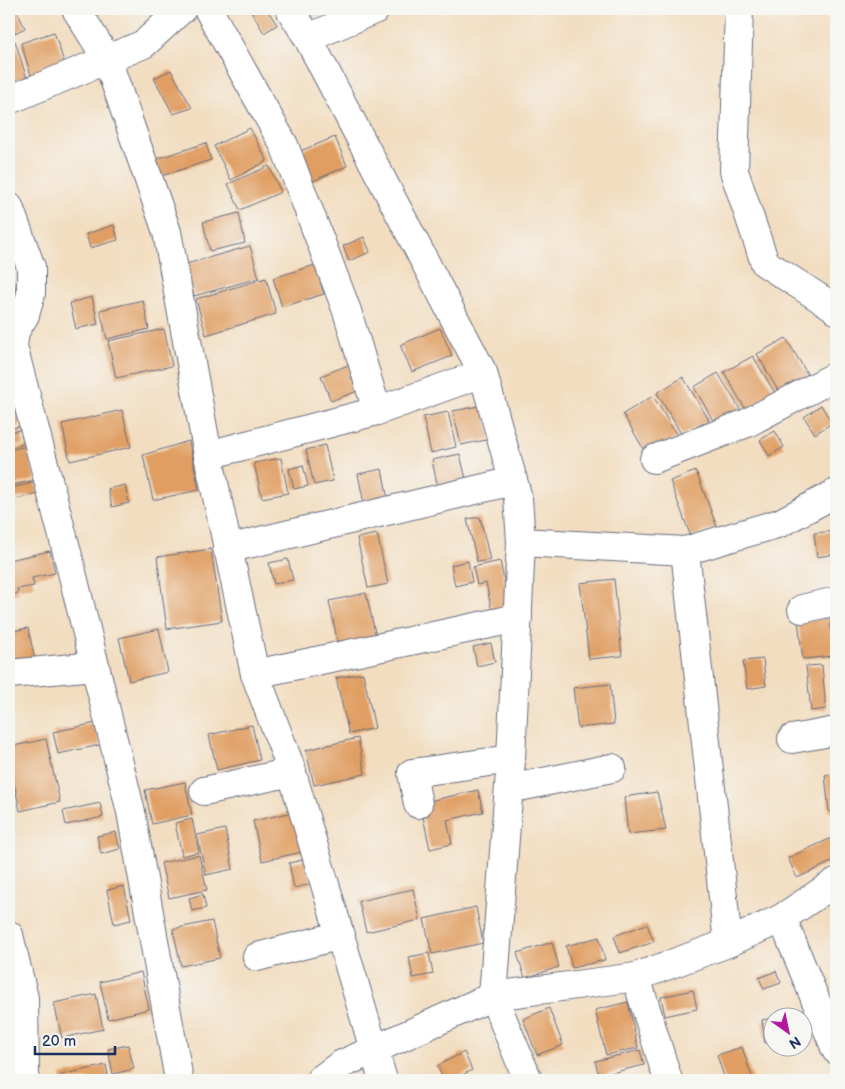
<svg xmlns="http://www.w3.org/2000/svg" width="845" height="1089" viewBox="0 0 845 1089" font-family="'Balsamiq Sans',sans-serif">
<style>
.building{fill:#e09e62}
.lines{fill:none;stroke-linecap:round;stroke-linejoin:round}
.minor-casing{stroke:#666c80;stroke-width:30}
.tertiary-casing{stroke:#666c80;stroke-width:30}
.minor{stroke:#fff;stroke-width:28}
.tertiary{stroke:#fff;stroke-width:28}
</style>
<rect width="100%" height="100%" fill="#f6f6f2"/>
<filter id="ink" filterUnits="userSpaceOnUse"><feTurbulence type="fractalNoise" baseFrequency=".02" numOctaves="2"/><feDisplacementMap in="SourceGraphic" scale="10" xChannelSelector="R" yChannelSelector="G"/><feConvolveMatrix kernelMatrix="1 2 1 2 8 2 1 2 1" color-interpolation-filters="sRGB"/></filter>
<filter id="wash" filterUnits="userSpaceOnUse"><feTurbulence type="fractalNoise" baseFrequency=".0096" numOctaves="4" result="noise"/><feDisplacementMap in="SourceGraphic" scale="20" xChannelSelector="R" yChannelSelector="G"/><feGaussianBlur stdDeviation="1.12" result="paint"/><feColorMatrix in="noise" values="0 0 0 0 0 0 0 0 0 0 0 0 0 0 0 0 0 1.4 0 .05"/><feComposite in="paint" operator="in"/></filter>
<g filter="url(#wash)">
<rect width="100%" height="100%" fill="#f2ddc0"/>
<g id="blocks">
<!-- building -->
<g class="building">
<path d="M9,9h7l9,19 -16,8z"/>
<path d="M255,9h12l10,16 -13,8 -13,-22z"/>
<path d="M325,9h20l-14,9z"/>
<path d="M54,32l13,39 -34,11 -12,-39z"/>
<path d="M15,41l13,41 -19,6v-45z"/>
<path d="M171,70l21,38 -19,6 -19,-36z"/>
<path d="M250,128l17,33 -36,19 -17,-34z"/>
<path d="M335,137l12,29 -36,16 -13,-30z"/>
<path d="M206,143l5,17 -56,18 -5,-17z"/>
<path d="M269,166l12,26 -41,18 -12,-26z"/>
<path d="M239,213l6,30 -35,8 -7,-29z"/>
<path d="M114,225l4,15 -28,8 -4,-14z"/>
<path d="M364,237l6,15 -21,9 -6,-15z"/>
<path d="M250,246l9,32 -65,18 -8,-32z"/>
<path d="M315,265l9,29 -42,13 -9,-29z"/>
<path d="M12,276l10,38 -13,4v-41z"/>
<path d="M266,278l10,36 -70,21 -10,-36z"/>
<path d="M92,297l6,27 -22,5 -6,-26z"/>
<path d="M143,300l6,29 -42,10 -7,-29z"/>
<path d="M440,328l12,28 -40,16 -12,-27z"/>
<path d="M164,329l8,37 -56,12 -8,-37z"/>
<path d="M786,338l26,44 -29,17 -26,-45z"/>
<path d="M753,356l26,44 -29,17 -26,-45z"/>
<path d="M353,363l10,26 -32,12 -10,-25z"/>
<path d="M718,373l26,43 -25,15 -25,-44z"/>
<path d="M683,377l26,43 -27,15 -25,-42z"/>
<path d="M12,392l4,18 -7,1v-18z"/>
<path d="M653,396l25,41 -31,18 -24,-41z"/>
<path d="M484,405l7,34 -30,6 -8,-34z"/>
<path d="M821,405l11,18 -17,11 -11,-17z"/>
<path d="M122,410l9,37 -61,14 -8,-37z"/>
<path d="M17,412l3,14 -11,3v-16z"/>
<path d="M448,412l8,35 -25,6 -8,-36z"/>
<path d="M21,430l3,14 -15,4v-16z"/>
<path d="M775,431l9,16 -15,9 -9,-16z"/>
<path d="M189,441l10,49 -46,10 -10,-45z"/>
<path d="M325,445l8,36 -19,4 -8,-35z"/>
<path d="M27,446l8,34 -26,6v-36z"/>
<path d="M460,454l7,29 -29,6 -6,-29z"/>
<path d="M281,458l7,35 -26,5 -8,-35z"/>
<path d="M303,465l5,21 -14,3 -5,-20z"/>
<path d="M382,469l7,35 -24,5 -7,-35z"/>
<path d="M696,471l21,56 -26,10 -21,-56z"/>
<path d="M36,482l2,12 -24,5 -3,-11z"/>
<path d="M125,485l4,18 -17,4 -4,-18z"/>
<path d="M480,517l10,43 -13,2 -10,-43z"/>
<path d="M836,531v23l-19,3 -3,-24z"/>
<path d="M377,534l11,50 -20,4 -11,-50z"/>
<path d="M211,549l11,72 -55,8 -10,-72z"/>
<path d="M50,551l5,22 -23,5 2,8 -17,3 1,4 -9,2v-35z"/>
<path d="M288,559l5,21 -19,4 -5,-21z"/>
<path d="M468,561l4,21 -17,4 -4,-21z"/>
<path d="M500,561l10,48 -18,3 -6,-29 -9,2 -4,-18z"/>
<path d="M614,579l8,77 -33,3 -9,-76z"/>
<path d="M366,593l11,48 -38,8 -10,-48z"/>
<path d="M830,618l4,38 -31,3 -5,-38z"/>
<path d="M28,628l8,36 -27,6v-38z"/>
<path d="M159,629l9,43 -39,9 -10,-43z"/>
<path d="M491,643l4,19 -18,4 -4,-19z"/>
<path d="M763,659l3,27 -19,3 -4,-28z"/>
<path d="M836,659v25h-3l-2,-24z"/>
<path d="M822,665l4,44 -15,2 -5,-45z"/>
<path d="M363,673l12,55 -26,6 -13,-56z"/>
<path d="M610,684l4,40 -36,4 -5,-40z"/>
<path d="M96,723l4,22 -42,9 -5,-22z"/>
<path d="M252,725l8,35 -43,10 -8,-35z"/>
<path d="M358,738l7,36 -51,11 -8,-35z"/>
<path d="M46,739l14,63 -40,9 -11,-52v-12z"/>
<path d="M836,774v37l-7,1 -4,-37z"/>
<path d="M185,782l7,33 -40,9 -7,-34z"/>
<path d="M478,790l5,22 -36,8 5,24 -22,5 -10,-46z"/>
<path d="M657,792l9,38 -38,4 -4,-37z"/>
<path d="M100,803l3,14 -37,8 -3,-14z"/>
<path d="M302,810l9,40 -49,11 -9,-40z"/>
<path d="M192,819l7,33 -17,4 -7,-33z"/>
<path d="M225,829l8,40 -27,6 -9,-40z"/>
<path d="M116,832l4,17 -19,5 -4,-18z"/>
<path d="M836,836v24l-39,18 -9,-20z"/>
<path d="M199,855l8,35 -38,8 -8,-35z"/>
<path d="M307,859l5,25 -18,4 -5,-25z"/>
<path d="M124,886l7,34 -17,4 -7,-34z"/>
<path d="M413,889l7,31 -54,12 -7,-31z"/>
<path d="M203,894l3,14 -14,3 -3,-13z"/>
<path d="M476,907l7,36 -51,11 -8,-35z"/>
<path d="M212,921l8,37 -39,8 -8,-37z"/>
<path d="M647,924l7,18 -34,11 -6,-17z"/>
<path d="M599,937l6,23 -33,8 -6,-22z"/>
<path d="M552,942l7,25 -34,11 -8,-25z"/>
<path d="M429,953l4,21 -20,4 -4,-21z"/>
<path d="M776,971l5,12 -17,6 -5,-11z"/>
<path d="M141,972l8,37 -41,10 -8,-37z"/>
<path d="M693,990l4,19 -32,7 -4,-19z"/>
<path d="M96,994l7,35 -41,9 -8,-35z"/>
<path d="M628,1002l10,46 -32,7 -11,-45z"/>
<path d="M549,1008l14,37 -26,10 -14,-36z"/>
<path d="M772,1018v24l-7,1 -3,-23z"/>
<path d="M128,1045l6,24 -21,5 -5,-25z"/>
<path d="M742,1047l11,33h-28l-8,-25z"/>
<path d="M640,1050l4,15 -45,11 -4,-15z"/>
<path d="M464,1052l8,18 -20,10h-8l-7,-14z"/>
<path d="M106,1065l3,15h-47l-1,-5z"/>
</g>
</g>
</g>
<g filter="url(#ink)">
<use href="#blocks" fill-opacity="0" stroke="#666c80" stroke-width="1"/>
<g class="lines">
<!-- minor casing -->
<g class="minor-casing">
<g id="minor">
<path d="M76,9l31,50 60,173 41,223 47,219 34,89 94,317"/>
<path d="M208,9l76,136 63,166 30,100"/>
<path d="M739,9l-5,162 31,92 70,45 1,2"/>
<path d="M308,38l68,-29"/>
<path d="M9,207l22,60v27l-6,21 -10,16 -2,15 54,206 64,260 48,268"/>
<path d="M208,455l169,-44 106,-38"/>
<path d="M654,459l93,-36 89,-47"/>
<path d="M227,549l286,-68"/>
<path d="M685,551l43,392"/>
<path d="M802,609l34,-8"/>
<path d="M9,674l86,-8"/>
<path d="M255,674l263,-56"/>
<path d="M792,739l44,-8"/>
<path d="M509,789l103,-21"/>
<path d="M204,791l88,-19"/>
<path d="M418,804l-6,-31 99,-14"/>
<path d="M782,918l54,132"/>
<path d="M257,957l84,-22"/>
<path d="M636,977l32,103"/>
<path d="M320,1080l20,-15 153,-69 18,-237 10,-217"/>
<path d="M528,1080l-35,-84 143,-19 92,-34 54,-25 54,-36"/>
</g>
</g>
<!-- tertiary casing -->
<g class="tertiary-casing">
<g id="tertiary">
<path d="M290,9l18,29 175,335 35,125 3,44 164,9 95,-28 56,-30"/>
<path d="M9,100l135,-56 38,-35"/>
<path d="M9,935l15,63 1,82"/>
</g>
</g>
<!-- minor -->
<use href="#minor" class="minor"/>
<!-- tertiary -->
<use href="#tertiary" class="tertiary"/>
</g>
</g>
<!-- margin -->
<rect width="845" height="1089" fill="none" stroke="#f6f6f2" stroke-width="30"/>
<!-- north arrow -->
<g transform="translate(788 1032) rotate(147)"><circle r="24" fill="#f6f6f2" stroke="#9ea6b7"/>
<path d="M0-4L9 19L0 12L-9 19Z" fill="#b5179e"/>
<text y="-8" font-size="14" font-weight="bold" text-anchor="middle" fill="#1b2f5e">N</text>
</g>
<!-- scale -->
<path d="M35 1046v8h80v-8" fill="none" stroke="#1b2f5e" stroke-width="2.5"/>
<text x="42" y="1046" font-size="15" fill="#1b2f5e" stroke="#f6f6f2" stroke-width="4" paint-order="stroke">20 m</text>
</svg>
